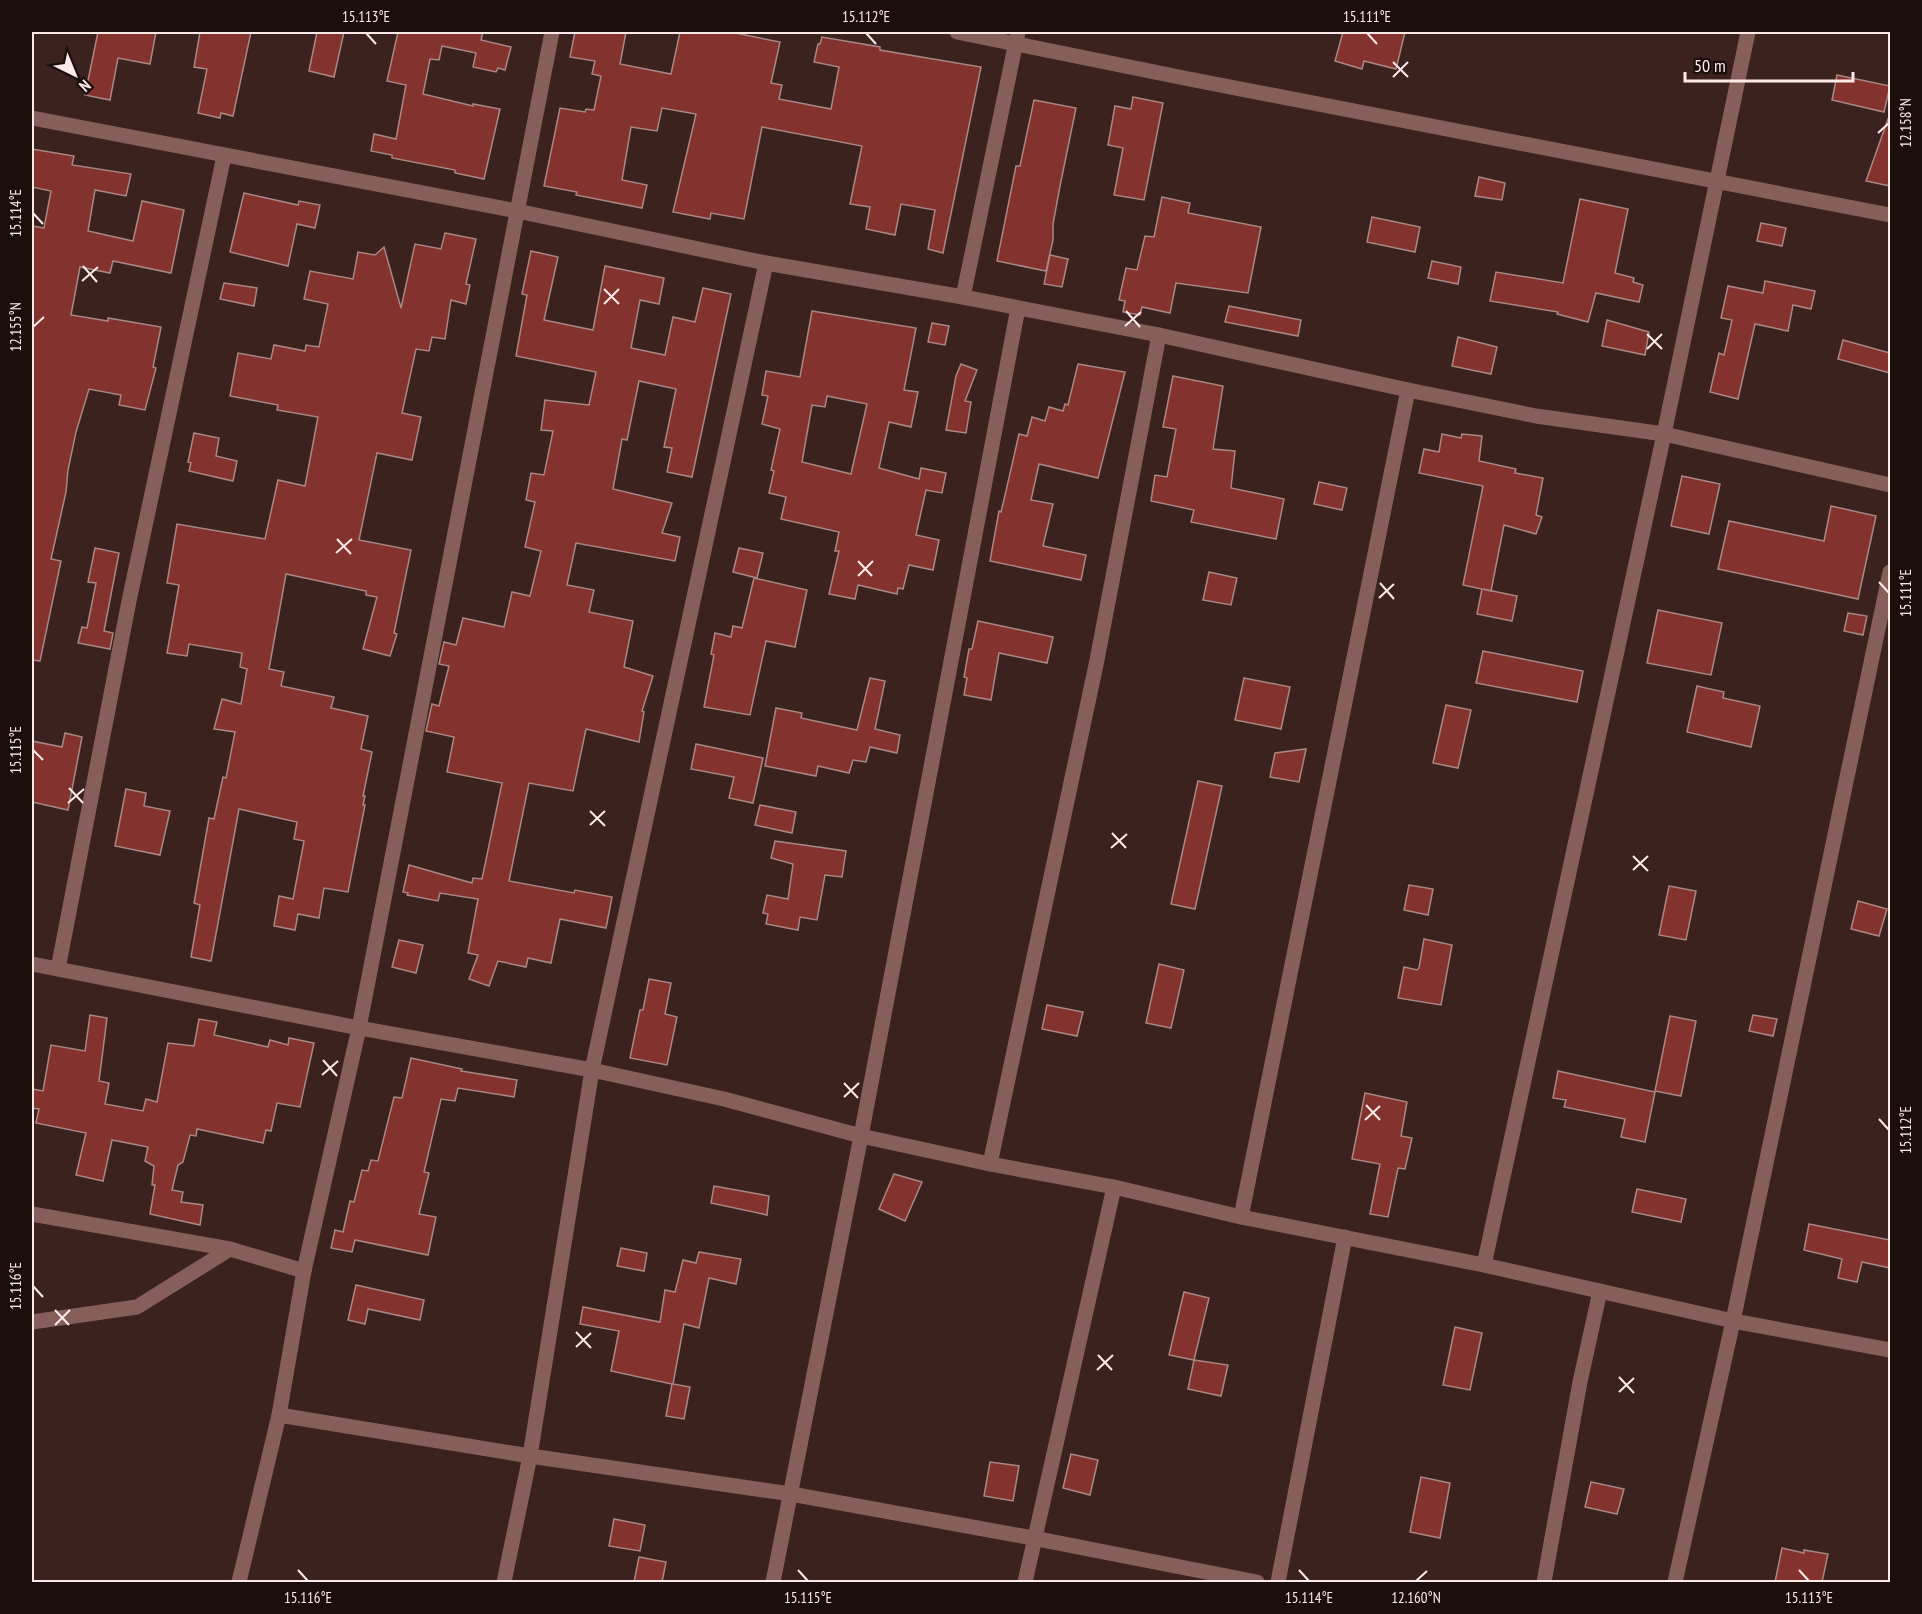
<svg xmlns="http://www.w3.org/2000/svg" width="1922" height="1614" viewBox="0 0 1922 1614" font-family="'PT Sans Narrow',sans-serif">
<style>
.building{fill:#84322e;stroke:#a98784;stroke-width:1.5;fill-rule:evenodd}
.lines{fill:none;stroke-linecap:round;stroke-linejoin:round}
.minor{stroke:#865f5b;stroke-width:15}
.ticks{fill:none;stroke:#fdeae8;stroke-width:2}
.neatline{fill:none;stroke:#fdeae8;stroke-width:2}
.ticks-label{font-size:15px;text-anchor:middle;fill:#fdeae8}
</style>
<rect width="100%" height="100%" fill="#3c221f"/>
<!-- building -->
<g class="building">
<path d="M98,32h58l-6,32 -32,-6 -8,42 -25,-5z"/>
<path d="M200,32h51l-18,84 -12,-3 -1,5 -22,-5 9,-44 -13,-2z"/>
<path d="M317,32h27l-10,45 -25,-6z"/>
<path d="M398,32h85l-2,8 30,7 -6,23 -7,-2 -2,4 -23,-5 3,-14 -34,-7 -3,14 -9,-1 -7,35 50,12v-2l27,5 -16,70 -29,-6v-3l-63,-12v-3l-21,-4 3,-17 22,5 10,-54 -19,-4z"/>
<path d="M575,32h51l-6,32 51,10 9,-42h50l50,10 -9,41 11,2 -3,14 52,10 8,-42 -25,-5 4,-18h2l2,-7 58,10v3l101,17 -38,186 -15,-4 7,-39 -34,-6 -6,31 -29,-6 4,-22 -20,-3 12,-58 -100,-19 -18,92 -33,-6 -1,6 -37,-7 23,-98 -34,-6 -5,23 -26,-4 -9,53 25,5 -5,23 -66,-13 1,-3 -33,-6 16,-78 25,4 1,-3 8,1 7,-34 -9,-2 3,-13 -25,-4z"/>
<path d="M1343,32h62l-9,37 -32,-8 -2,8 -27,-8z"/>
<path d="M1837,75l53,11 -6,26 -52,-12z"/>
<path d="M1133,97l30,6 -19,97 -30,-5 9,-47 -15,-3 7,-39 16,3z"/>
<path d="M1034,100l42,8 -16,78 -7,38v16l-7,31 -49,-10 19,-95h4z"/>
<path d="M1888,119h2v67l-24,-5z"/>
<path d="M32,149l42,7 -2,9 59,9 -5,22 -31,-6 -7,41 45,10 9,-40 42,9 -13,63 -58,-12 -3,12 -30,-6 -9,48 37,6v-3l53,9 -8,40 3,1 -11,42 -26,-5 2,-10 -32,-6 -13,43 -8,38 -2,22 -15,67 10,2 -21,100 -8,-1v-434l12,2 7,-37 -19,-4z"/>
<path d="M1479,177l26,6 -3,17 -27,-4z"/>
<path d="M244,193l54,12 1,-4 21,4 -5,23 -18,-4 -9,42 -58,-14z"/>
<path d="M1162,197l28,6 -2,10 73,14 -13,66 -72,-10 -6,30 -28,-6 -2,8 -17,-3 2,-11 -6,-1 7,-32 11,2 8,-34 9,1z"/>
<path d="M1580,199l48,10 -13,64 19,5 -1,4 10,3 -4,17 -43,-9 -8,29 -31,-8 1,-2 -68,-11 6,-29 67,11z"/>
<path d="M1372,217l48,10 -5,25 -48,-10z"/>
<path d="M1761,223l25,5 -4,18 -25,-5z"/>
<path d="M445,233l31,6 -10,45 4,1 -4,19 -15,-4 -6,39 -13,-2 -3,14 -13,-2 -14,64 19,4 -9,43 -35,-7 -18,87 52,10 -17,83 3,1 -7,22 -27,-7 14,-52 -11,-2v-4l-80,-17 -17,95 15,3 -3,14 53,11 -3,11 37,8 -7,33 11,3 -9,44h2l-2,9h2l-17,87 -24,-4 -5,30 -21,-4 -3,16 -21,-4 5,-30 14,3 11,-58 -10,-2 3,-17 -58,-13 -28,152 -20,-4 9,-52 -6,-2 15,-85 5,1 9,-42 3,1 9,-46 -21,-3 8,-30 19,5 6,-35 -7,-2 2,-14 -53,-9 -2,12 -20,-3 12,-68 -12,-2 10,-59 88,15 13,-59 27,6 13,-69 -41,-7 1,-5 -48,-9 8,-43 33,6 3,-14 31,6 1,-6 13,2 9,-43 -24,-5 6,-28 43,8 5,-27 17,3 9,-8 17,61 14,-64 26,5z"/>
<path d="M531,251l27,6 -14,63 49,10 12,-64 59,12 -5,26 -19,-4 -9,48 34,7 8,-38 22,5 8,-34 28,6 -39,183 -25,-5 5,-24 -8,-1 12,-58 -37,-8 -12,59 -5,-1 -9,50 59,14 -10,30 18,4 -5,24 -99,-18 -9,42 27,5 -5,22 44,9 -9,46 29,9 -11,35 2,1 -5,30 -53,-13 -13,62 -44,-8 -20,98 65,12 1,-3 37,7 -6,31 -46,-9 -9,44 -23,-5 -2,9 -28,-6 -9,25 -20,-7 9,-24 -10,-2 10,-54 -38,-6 -2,8 -31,-6 1,-2 -5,-1 6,-27 63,18 1,-5 9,1 20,-96 -55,-11 7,-35 -28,-6 6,-27 7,2 10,-40 -10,-2 5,-22 12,3 7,-27 41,9 8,-35 18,4 11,-45 -16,-4 10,-45 -9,-2 5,-27 13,2 9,-44 -12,-1 4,-30 44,5 7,-33 -80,-16 11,-61 -5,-1z"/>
<path d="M1050,255l18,4 -6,28 -18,-3z"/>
<path d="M1432,261l29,6 -3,17 -30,-6z"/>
<path d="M1765,281l50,10 -4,18 -18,-4 -5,26 -33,-7 -17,75 -28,-7 9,-39 5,2 8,-35 -11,-2 7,-32 35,7z"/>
<path d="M224,283l33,5 -3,18 -34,-7z"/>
<path d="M1229,306l72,14 -3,16 -73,-14z"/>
<path d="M812,311l104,17 -12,62 14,2 -7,35 -22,-5 -10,46 40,11 2,-11 25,5 -4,20 -16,-3 -10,45 23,5 -6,30 -24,-5 -6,24 -5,-1 -1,6 -39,-9 -3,14 -26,-5 10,-43h-4l4,-19 -58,-13 5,-22 -17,-4 5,-22 -3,-1 9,-41 -18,-5 6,-28 -6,-1 4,-24 34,6zM827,396l40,8 -16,70 -49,-12 10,-57 13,2z"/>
<path d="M1607,320l42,12 -4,23 -43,-9z"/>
<path d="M932,323l17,3 -4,19 -17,-3z"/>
<path d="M1458,337l39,10 -6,27 -39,-8z"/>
<path d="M1843,340l47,13v20l-52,-14z"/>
<path d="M961,364l16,6 -12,31 6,1 -5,31 -20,-3 10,-54z"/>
<path d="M1078,364l47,8 -27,106 -59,-14 -8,36 22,4 -10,42 43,9 -5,25 -91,-19 9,-50 2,1 5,-21 13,-57 8,2 5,-19 13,4 4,-14 14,4 2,-7 3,1z"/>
<path d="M1173,376l50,10 -10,63 22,2 -4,37 53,11 -8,40 -85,-17 3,-12 -43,-9 4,-26 12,2 9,-48 -13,-2z"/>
<path d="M194,433l25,5 -3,18 21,5 -4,20 -44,-10 2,-8 -3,-1z"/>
<path d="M1442,434l19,4 1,-4 20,2 -3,25 37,8 -1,4 28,5 -7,37 6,2 -6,17 -32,-9 -13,66 -8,-2 34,7 -5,25 -35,-7 5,-25 -19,-4 20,-99 -64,-13 5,-24 15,3z"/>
<path d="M1682,476l38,8 -11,50 -38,-8z"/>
<path d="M1319,482l28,6 -5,22 -28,-6z"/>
<path d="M1831,506l45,10 -18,83 -140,-30 11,-48 95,20z"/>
<path d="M95,548l24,5 -15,78 9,2 -3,16 -32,-6 4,-16 5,1 9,-45 -8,-1z"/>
<path d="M739,548l24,5 -6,25 -24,-6z"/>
<path d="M1209,572l28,6 -6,27 -28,-5z"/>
<path d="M754,578l53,12 -12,57 -29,-6 -16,74 -46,-8 10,-52 -3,-1 4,-21 16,4 2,-11 9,2z"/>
<path d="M1658,610l64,13 -11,52 -64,-12z"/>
<path d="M1848,613l19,3 -4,19 -19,-4z"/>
<path d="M978,621l75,16 -6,26 -48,-10 -8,47 -27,-5 3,-17 -3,-1 5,-28h3z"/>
<path d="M1483,651l100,20 -6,31 -101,-19z"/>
<path d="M870,678l15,3 -10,48 25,6 -3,18 -27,-6 -4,15 -13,-2 -4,13 -31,-7 -2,10 -51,-10 11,-58 26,5 -1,5 56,12z"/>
<path d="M1244,678l46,9 -9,42 -46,-9z"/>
<path d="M1697,686l27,6 -1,6 37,8 -9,41 -64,-15z"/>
<path d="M1446,705l25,5 -13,58 -25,-5z"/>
<path d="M65,733l17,4 -14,73 -36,-8v-61l30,6z"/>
<path d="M696,744l67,14 -10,45 -24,-5 5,-21 -43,-8z"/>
<path d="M1306,749l-7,33 -29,-5 5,-24z"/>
<path d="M1198,781l24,5 -27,123 -24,-5z"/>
<path d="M126,789l20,4 -2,13 26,5 -10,44 -45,-9z"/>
<path d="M760,805l36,7 -4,21 -37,-8z"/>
<path d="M775,841l71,10 -4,26 -17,-2 -8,45 -17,-3 -2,13 -32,-6 2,-10 -5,-1 4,-18 21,4 5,-35 -22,-6z"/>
<path d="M1409,885l24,4 -5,26 -24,-5z"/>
<path d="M1669,886l27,5 -10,49 -27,-5z"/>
<path d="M1858,901l29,8 -8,27 -28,-7z"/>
<path d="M1424,939l28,6 -11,60 -43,-7 6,-31 13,3 2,-2z"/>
<path d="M399,940l24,5 -7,28 -24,-6z"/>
<path d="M1159,964l25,6 -13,58 -25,-5z"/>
<path d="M649,979l22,4 -6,31 12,3 -10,48 -37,-7 10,-48h3z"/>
<path d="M1047,1005l36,7 -6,24 -35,-7z"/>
<path d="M90,1015l17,3 -8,63 10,2 -4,21 38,7 3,-12 11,3 11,-59 26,3 5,-27 18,3 -3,13 54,12 2,-7 18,5 1,-7 25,5 -14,64 -23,-4 -6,28 -5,-1 -3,13 -66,-14 -1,7 -6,-1 -7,27 -5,3 -6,25 11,2 -2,10 22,3 -3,20 -50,-11 5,-29h-3l2,-19 -9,-5 3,-14 -36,-7 -9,41 -27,-6 10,-42 -50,-10 3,-14 -7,-1v-19l11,2 8,-46 34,6z"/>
<path d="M1753,1015l24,4 -4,17 -24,-5z"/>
<path d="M1670,1016l26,5 -15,75 -26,-5z"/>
<path d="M411,1058l51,11 -1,2 56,9 -3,17 -56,-9 -3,13 -14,-2 -17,73 5,1 -10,41 17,3 -8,38 -73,-15 -3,12 -21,-4 4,-18 8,2 7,-31 4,1 8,-32 6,1 3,-11 7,1 16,-64 8,1z"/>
<path d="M1558,1071l97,21 -10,50 -24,-5 4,-18 -61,-12 2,-7 -13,-2z"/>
<path d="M1365,1093l42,9 -6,34 11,2 -7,31 -7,-1 -10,49 -18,-3 10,-50 -28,-5z"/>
<path d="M894,1174l28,8 -17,39 -26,-12z"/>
<path d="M714,1186l55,10 -2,19 -56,-12z"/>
<path d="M1637,1189l49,10 -5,23 -49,-10z"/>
<path d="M1809,1224l81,16v28l-28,-6 -5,20 -19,-4 4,-19 -38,-9z"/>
<path d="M621,1248l26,5 -3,18 -27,-5z"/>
<path d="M699,1252l42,7 -5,25 -27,-6 -10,50 -15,-4 -11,60 17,3 -6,32 -18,-3 6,-32 -61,-13 8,-40 -39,-7 3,-17 77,15 5,-32 10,2 8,-32 13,3z"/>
<path d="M356,1285l68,15 -4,20 -52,-11 -3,15 -17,-4z"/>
<path d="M1184,1292l25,6 -15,62 -25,-5z"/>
<path d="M1455,1327l27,6 -12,57 -27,-5z"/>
<path d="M1194,1360l34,5 -7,31 -33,-7z"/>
<path d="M1071,1454l27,6 -8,35 -27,-7z"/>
<path d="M990,1462l29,4 -6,35 -29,-5z"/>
<path d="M1421,1477l29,6 -10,55 -30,-6z"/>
<path d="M1591,1482l33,7 -7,25 -32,-7z"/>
<path d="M614,1519l31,6 -5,26 -31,-5z"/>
<path d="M1782,1548l22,5v-3l24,4 -6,28h-47z"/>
<path d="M639,1557l27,5 -4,20h-28z"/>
</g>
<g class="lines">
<!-- minor -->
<g class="minor">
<path d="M957,32l227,46 706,137"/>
<path d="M32,118l485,93 249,52 197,34 196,38 249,55 128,26 128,18 226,51"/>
<path d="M963,297l55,-265"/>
<path d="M32,964l327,64 233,42 132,29 137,37 129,28 124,23 127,30 243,48 249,56 157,29"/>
<path d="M58,969l71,-368 95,-445"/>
<path d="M990,1164l107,-504 62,-325"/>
<path d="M32,1214l198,35 74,22"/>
<path d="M1241,1217l167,-827"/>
<path d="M1484,1265l180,-831 84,-402"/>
<path d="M32,1322l105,-15 93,-58"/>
<path d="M279,1415l251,41 261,38 242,44 224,44"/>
<path d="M239,1582l40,-167 25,-144 55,-243 193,-996"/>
<path d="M504,1582l26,-126 62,-386 174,-807"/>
<path d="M773,1582l88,-446 157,-828"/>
<path d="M1025,1582l89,-395"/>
<path d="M1278,1582l67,-345"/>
<path d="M1544,1582l36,-200 20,-91"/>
<path d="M1675,1582l58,-261 157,-749"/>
</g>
</g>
<!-- ticks -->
<path class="ticks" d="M366,33l10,11M866,33l10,11M1367,33l10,11M1393,62l15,15M1393,77l15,-15M1878,133l11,-10M33,213l10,11M83,266l14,16M82,281l16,-14M604,289l15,15M604,304l15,-15M1126,311l14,16M1125,326l16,-14M33,327l11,-10M1647,334l15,15M1647,349l15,-15M337,539l14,15M336,553l16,-14M858,561l14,15M858,576l15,-15M1879,582l10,11M1380,583l14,16M1379,598l15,-14M33,750l10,10M69,788l14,15M68,803l16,-14M590,811l15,15M590,825l15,-14M1112,833l14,15M1111,848l16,-14M1633,856l15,15M1633,870l15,-14M323,1060l14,16M322,1075l16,-14M844,1083l14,15M844,1097l15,-14M1366,1105l14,15M1879,1119l10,11M1365,1120l15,-14M33,1286l10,11M55,1310l14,15M55,1325l15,-15M576,1332l15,16M576,1347l15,-14M1098,1355l14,15M1097,1370l16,-15M1619,1377l15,16M1619,1392l15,-14M298,1570l10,11M798,1570l10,11M1299,1570l10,11M1799,1570l10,11M1416,1581l11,-10"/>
<!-- border -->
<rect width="1922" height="1614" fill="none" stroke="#1b0f0e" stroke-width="66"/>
<!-- north arrow -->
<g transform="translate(75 75) rotate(137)" stroke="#1b0f0e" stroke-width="4.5" paint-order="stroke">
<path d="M0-4.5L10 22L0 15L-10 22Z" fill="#fdeae8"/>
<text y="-9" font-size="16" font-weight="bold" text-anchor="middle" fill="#fdeae8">N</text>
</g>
<!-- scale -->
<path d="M1685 72v9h168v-9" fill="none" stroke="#fdeae8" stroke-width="3"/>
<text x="1694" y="72" font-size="18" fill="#fdeae8" stroke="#1b0f0e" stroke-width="4.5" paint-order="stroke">50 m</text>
<rect x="33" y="33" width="1856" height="1548" class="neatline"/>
<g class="ticks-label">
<text x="366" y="22">15.113°E</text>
<text x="866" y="22">15.112°E</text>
<text x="1367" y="22">15.111°E</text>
<text transform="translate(1906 123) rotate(-90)" y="5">12.158°N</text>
<text transform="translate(16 213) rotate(-90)" y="5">15.114°E</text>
<text transform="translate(16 327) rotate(-90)" y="5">12.155°N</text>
<text transform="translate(1906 593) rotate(-90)" y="5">15.111°E</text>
<text transform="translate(16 750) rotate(-90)" y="5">15.115°E</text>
<text transform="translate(1906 1130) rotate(-90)" y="5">15.112°E</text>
<text transform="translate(16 1286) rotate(-90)" y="5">15.116°E</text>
<text x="308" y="1603">15.116°E</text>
<text x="808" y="1603">15.115°E</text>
<text x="1309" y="1603">15.114°E</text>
<text x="1416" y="1603">12.160°N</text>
<text x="1809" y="1603">15.113°E</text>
</g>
</svg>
